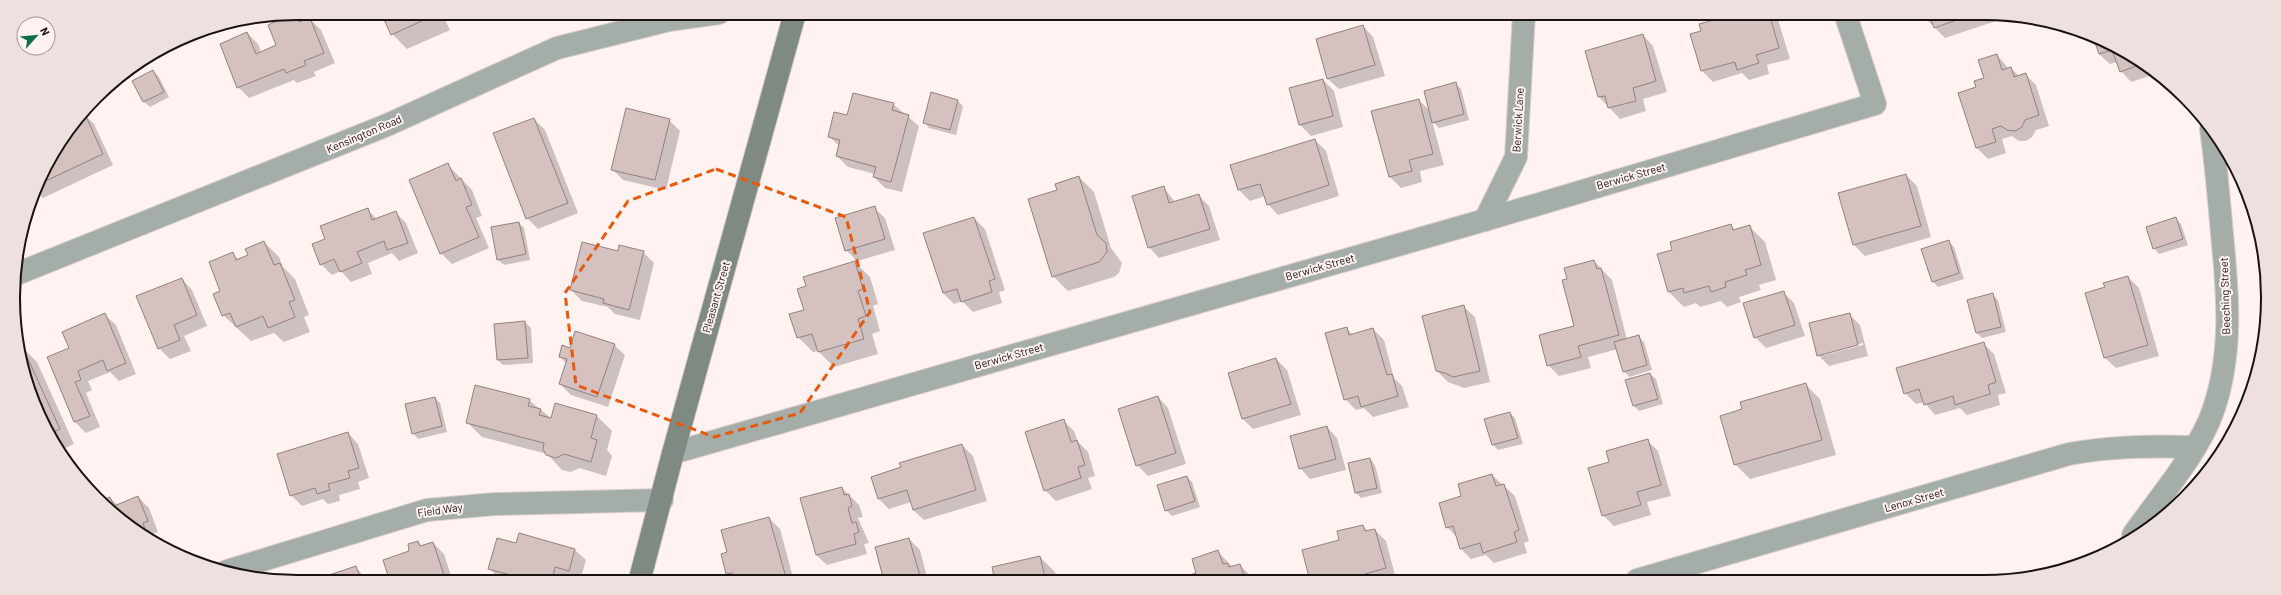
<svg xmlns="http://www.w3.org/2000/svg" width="2281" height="595" viewBox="0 0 2281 595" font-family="Barlow,sans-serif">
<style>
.shadow{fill:#0003;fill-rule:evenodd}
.building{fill:#d5c1bf;stroke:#94817f}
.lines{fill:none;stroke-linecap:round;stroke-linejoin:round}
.street-casing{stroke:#dacecc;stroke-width:24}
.secondary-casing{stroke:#dacecc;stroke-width:24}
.street{stroke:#a5ada8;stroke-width:22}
.secondary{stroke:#7f8a83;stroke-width:22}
.marked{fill:none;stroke:#e8590c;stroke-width:3;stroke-dasharray:8 5;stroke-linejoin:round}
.labels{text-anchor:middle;stroke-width:4;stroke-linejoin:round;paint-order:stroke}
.street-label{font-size:11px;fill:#191211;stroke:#fff2f0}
.rim{fill:none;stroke:#191211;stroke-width:2}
</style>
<rect width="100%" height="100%" fill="#fff2f0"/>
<!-- shadow -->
<g class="shadow">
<path d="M383,13h59l8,17 -43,19 -15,-15z"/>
<path d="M1720,13h56l14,46 -23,6 2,9 -20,6 -7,-7 -29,9 -11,-11 -10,-36 10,-3 20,-13z"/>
<path d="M1920,13h64l27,3 -66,22z"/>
<path d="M295,15l7,7 8,-3 11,11 14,33 -21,9 2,4 -19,7 -3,-3 -45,18 -11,-11 9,-54 11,11 3,8 16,-6z"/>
<path d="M1363,26l10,11 12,39 -46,13 -11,-10z"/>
<path d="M1643,35l10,11 14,46 -24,7 3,12 -26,8 -21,-22 -13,-45z"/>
<path d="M2093,35l48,26 15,13 -25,8 -10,-11 -4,-9 -7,2 -11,-10z"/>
<path d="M1997,55l12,14 2,-1 8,8 6,-2 11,11 13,41 -13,4 -4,7 -6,4h-7l-7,-5 -10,3 4,14 -18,6 -11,-11 -17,-54 17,-6 8,-9z"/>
<path d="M153,71l6,6 10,20 -19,10 -6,-5 -10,-21z"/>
<path d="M1323,80l11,11 9,36 -32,9 -11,-11z"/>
<path d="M1455,83l6,6 8,31 -30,8 -7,-7 12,44 -24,6 2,11 -21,6 -11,-11 -17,-65 46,-12 12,12z"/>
<path d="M958,101l5,5 -7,29 -27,-7 -5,-6z"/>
<path d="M893,104l26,22 -17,66 -17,-4 -11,-11 1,-3 -27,-7 -11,-11 3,-9 -11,-11 19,-20z"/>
<path d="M84,114l10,10 19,41 -70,33 -8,-7 7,-20 30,-47z"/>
<path d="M534,119l11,11 33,83 -40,16 -11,-11z"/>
<path d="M669,120l11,11 -14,59 -43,-10 -11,-11z"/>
<path d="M1315,140l11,11 13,45 -61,19 -10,-11 -3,-8 -15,5 -11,-11z"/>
<path d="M448,165l24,25 10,26 -6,2 13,30 -37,16 -11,-11z"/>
<path d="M1906,175l11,11 14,51 -66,19 -11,-11z"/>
<path d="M1079,177l15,15 17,56 11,15 -3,10 -5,4 -46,14 -15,-15 5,-86z"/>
<path d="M1163,187l12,15 23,-7 11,11 11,34 -61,18 -10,-11z"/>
<path d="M874,208l11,10 10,32 -38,11 -11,-11z"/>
<path d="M367,209l10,10 18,-7 11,11 12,30 -19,8 -7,-8 -24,10 4,11 -21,8 -10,-11 -9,4 -11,-11 6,-24z"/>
<path d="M974,218l11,11 20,61 -6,2 3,11 -29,9 -11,-11 -8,3 -11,-11 -18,-59z"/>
<path d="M2175,218l6,6 7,21 -29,9 -5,-6z"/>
<path d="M519,223l5,5 6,32 -26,5 -6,-5z"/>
<path d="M1730,225l6,6 14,-4 15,15 11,38 -17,5 2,5 -22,7 2,5 -14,5 -6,-6 -21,6 -4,-4 -12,4 -15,-15 5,-41z"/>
<path d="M1948,241l6,6 10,32 -26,8 -6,-6z"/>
<path d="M264,242l15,15 4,10 12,12 14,36 -5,2 6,15 -26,10 -10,-9 -23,8 -28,-26 -2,-23 12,-38 6,6 10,-4z"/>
<path d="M618,252h25l11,11 -14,57 -25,-6 -7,-7 -26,-6 -11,-11z"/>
<path d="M1594,261l18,19 15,60 11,-4 6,6 8,28 -23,7 -5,-6 -6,-22 -30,8 3,11 -32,8 -11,-11 27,-39 -7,-46z"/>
<path d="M855,262l15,15 8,27 -5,2 7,25 -8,3 6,20 -44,13 -16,-16 -5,1 -15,-15 7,-26 2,-24z"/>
<path d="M2128,277l11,11 20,68 -43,12 -11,-10 1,-70z"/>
<path d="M182,279l10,11 15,36 -23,10 7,15 -21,8 -11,-11z"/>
<path d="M1783,292l11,11 11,33 -39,12 -11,-11z"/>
<path d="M1992,294l6,6 8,32 -24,6 -5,-5z"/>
<path d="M1464,307l11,10 15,65 -26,6 -16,-6 -11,-11z"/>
<path d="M1849,314l11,11 8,31 -39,10 -11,-11zM1863,343v2l-39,10v-2z"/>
<path d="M105,315l11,10 20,49 -17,7 -9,-9 -22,9 4,9 -6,3 14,34 -14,6 -11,-11 -27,-65 22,-8z"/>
<path d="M525,322l6,6 2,35 -30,2 -5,-5z"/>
<path d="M1346,328l7,7 20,-6 11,11 10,38 8,8 7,21 -36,10 -9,-9 -8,2 -11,-11z"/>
<path d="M1983,343l11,11 12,39 -8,2 2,10 -33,10 -7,-7 -25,7 -11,-13 -8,2 -11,-11z"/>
<path d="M614,345l11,10 -17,52 -37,-12 -11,-11 6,-21 -6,-6z"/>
<path d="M22,347l15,15 37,82 -13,6 -33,-61z"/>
<path d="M1276,359l11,11 14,45 -48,14 -11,-11z"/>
<path d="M1650,374l6,5 7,25 -24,7 -6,-6z"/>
<path d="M1805,384l15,15 16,56 -86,24 -15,-15 8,-54z"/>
<path d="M1158,397l10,11 18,56 -38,12 -11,-11z"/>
<path d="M435,398l5,5 7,29 -29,7 -5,-6z"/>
<path d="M529,400l23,19 4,-14 41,11 15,15 -5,19 5,6 -6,20 -27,-8 -8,4 -9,-2 -15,-16 -65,-17 -15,-15z"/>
<path d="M1510,413l5,5 8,26 -25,6 -5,-5z"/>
<path d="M1063,420l11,11 4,11 10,10 7,24 -7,2 4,11 -36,12 -11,-11z"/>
<path d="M1327,427l10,11 9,32 -36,9 -10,-11z"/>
<path d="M348,433l10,11 11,34 -11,4 2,7 -21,6 1,6 -12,3 -5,-5 -21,7 -11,-11z"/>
<path d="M1647,440l11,11 13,45 -24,6 4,13 -37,11 -11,-11 7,-52z"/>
<path d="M962,445l11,11 14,45 -63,19 -11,-10 -2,-8 -22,7 -11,-11 24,-30z"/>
<path d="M1370,459l5,6 7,28 -21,5 -5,-5z"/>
<path d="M80,472l11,11 5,13 -21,-22z"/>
<path d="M1492,475l23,21 14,45 -5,2 3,10 -33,10 -8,-8 -15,4 -11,-11 -3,-11 -10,-10 16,-30z"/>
<path d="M1187,477l5,5 8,25 -28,9 -6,-6z"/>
<path d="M842,488l17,17 4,12 -5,1 11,25 -5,1 3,10 -40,11 -11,-10z"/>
<path d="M138,497l11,11 9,24 -5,2 4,9 -2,1 -45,-33 -10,-10 10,-3 8,7z"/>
<path d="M769,518l11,11 14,52h-59l-8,-7 1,-21z"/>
<path d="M1363,526l5,5 7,-1 11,11 10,38 -85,2z"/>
<path d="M519,534l56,16 11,10 -6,21 -14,-3 -1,4h-55l-10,-3 -11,-11 27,-23z"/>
<path d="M909,539l11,11 8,31h-43l-9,-33z"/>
<path d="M418,542l5,5 10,-4 11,11 9,28h-62z"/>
<path d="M1218,552l15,15 7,-2 15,16h-82l24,-7z"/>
<path d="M1040,557l15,15 2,9h-61l-3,-13z"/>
<path d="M356,567l12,15h-56z"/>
</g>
<!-- building -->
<g class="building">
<path d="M295,13l4,9 11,-4 14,35 -20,8 2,4 -20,8 -2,-4 -47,19 -17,-44 27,-12 9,22 20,-9 -8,-20z"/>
<path d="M381,13h54v2l-44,20z"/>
<path d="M1719,13h50l10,35 -23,7 3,8 -22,7 -2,-8 -34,9 -11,-37 11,-3 -2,-7 22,-6z"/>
<path d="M1919,13h58l-43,15 -5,-14 -9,2z"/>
<path d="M1363,25l12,40 -48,14 -11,-40z"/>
<path d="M1643,34l13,47 -23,7 3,13 -28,7 -3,-12 -7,1 -13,-46z"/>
<path d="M2092,34l49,27 3,2 -24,9 -8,-22 -13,4z"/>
<path d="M1997,54l5,16 9,-3 3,10 12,-4 13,42 -14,5 -3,7 -7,4 -8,-1 -6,-4 -9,3 4,13 -20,6 -18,-55 18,-6 -2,-6 10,-3 -6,-18z"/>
<path d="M153,70l11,22 -21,10 -11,-21z"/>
<path d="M1323,79l10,37 -34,9 -10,-37z"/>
<path d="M1456,82l8,32 -32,9 -8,-32z"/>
<path d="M931,92l27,8 -8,30 -27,-7z"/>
<path d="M853,93l41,10 -2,7 17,5 -18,67 -18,-5 3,-10 -40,-11 4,-16 -12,-3 6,-25 13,3z"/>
<path d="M1419,99l14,55 -24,6 3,11 -23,6 -18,-66z"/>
<path d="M626,108l44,11 -15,61 -44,-10z"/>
<path d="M84,112l19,42 -66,31 5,-14 30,-47z"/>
<path d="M534,118l34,85 -42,16 -33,-86z"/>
<path d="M1315,139l14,46 -62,20 -7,-21 -22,6 -8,-25z"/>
<path d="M448,163l8,18 5,-3 11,27 -6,2 13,30 -39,17 -31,-74z"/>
<path d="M1906,174l15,52 -68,19 -15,-52z"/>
<path d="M1079,176l18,59 9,8 1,9 -8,10 -47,15 -24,-78 29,-9 -2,-6z"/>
<path d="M1164,186l5,17 30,-9 11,35 -62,19 -16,-52z"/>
<path d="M875,206l10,33 -40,12 -10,-33z"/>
<path d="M368,208l4,12 24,-9 12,32 -21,7 -3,-9 -27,11 5,11 -22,9 -6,-13 -14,6 -8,-21 13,-5 -5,-13z"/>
<path d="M974,217l21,62 -6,2 3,11 -31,10 -4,-13 -14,4 -20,-60z"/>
<path d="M2176,217l7,22 -30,10 -7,-22z"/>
<path d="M519,222l7,32 -29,6 -6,-33z"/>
<path d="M1731,224l2,6 17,-5 11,40 -16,5 2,5 -22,7 1,5 -15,5 -2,-6 -25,7 -1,-5 -15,4 -11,-38 15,-4 -2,-8z"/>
<path d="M1949,240l10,33 -27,9 -11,-33z"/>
<path d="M264,241l10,24 6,-2 15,37 -6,2 6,15 -27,11 -5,-12 -27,11 -6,-14 -8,3 -9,-22 7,-3 -11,-29 24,-10 3,8 12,-5 -3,-6z"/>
<path d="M582,242l36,9 1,-6 25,6 -15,59 -26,-7 1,-4 -34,-9z"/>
<path d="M1594,260l3,9 4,-1 18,67 -41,11 3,11 -34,9 -8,-31 35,-9 -12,-46 5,-1 -3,-11z"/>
<path d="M855,261l8,28 -5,2 8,25 -8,3 6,20 -46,13 -6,-18 -15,4 -8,-24 15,-4 -7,-21 9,-3 -3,-9z"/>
<path d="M2128,276l20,69 -44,13 -19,-65 20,-6 -2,-4z"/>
<path d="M182,278l15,37 -23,10 6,15 -22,9 -22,-53z"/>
<path d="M1784,291l11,34 -41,13 -11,-35z"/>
<path d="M1993,293l8,34 -25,6 -9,-33z"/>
<path d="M1464,305l16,66 -27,6 -8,-4 -9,-2 -14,-55z"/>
<path d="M105,313l21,50 -19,8 -4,-11 -25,11 3,9 -6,2 15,34 -16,6 -27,-65 22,-9 -7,-16z"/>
<path d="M1850,313l8,32 -41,11 -8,-33z"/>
<path d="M525,321l3,37 -31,2 -3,-36z"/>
<path d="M1347,327l2,8 24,-7 14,47 5,-1 6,22 -37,11 -3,-11 -14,4 -19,-67z"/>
<path d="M575,331l40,13 -18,53 -38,-13 8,-25 -8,-2 3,-12 8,3z"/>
<path d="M1639,335l8,30 -24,7 -9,-30z"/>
<path d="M1984,342l12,40 -8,3 2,9 -35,11 -2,-9 -29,9 -5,-16 -15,5 -8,-26z"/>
<path d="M22,346l38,83 -9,4 -23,-44 -10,-41z"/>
<path d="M1276,358l15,46 -49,15 -14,-46z"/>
<path d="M1650,373l8,26 -25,7 -8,-26z"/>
<path d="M1806,383l16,57 -88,25 -14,-49 22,-7 -2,-7z"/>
<path d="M475,385l55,14 -2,7 13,3 -2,6 12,3 4,-15 42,12 -6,23 6,2 -6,22 -27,-8 -8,4 -10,-3 -3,-6 1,-6 -78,-20z"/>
<path d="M1158,396l18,57 -40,13 -18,-57z"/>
<path d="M435,397l7,29 -30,8 -7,-30z"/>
<path d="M1510,412l8,26 -26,7 -8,-26z"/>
<path d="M1064,419l7,23 6,-2 8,25 -7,2 3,11 -37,13 -19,-59z"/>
<path d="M1327,426l9,33 -37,10 -9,-33z"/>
<path d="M348,432l11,36 -11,3 2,7 -22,6 2,6 -13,4 -2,-6 -25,8 -13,-42z"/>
<path d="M1648,439l13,46 -24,7 4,13 -39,11 -14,-48 21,-6 -3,-11z"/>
<path d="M962,444l14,46 -63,20 -6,-20 -29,9 -7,-22 30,-10 -2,-4z"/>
<path d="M1370,458l7,30 -22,5 -7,-30z"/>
<path d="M80,471l5,14 -11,-12z"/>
<path d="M1492,474l4,12 8,-2 15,46 -5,2 3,10 -34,11 -3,-10 -20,6 -7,-23 -7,2 -7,-25 22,-7 -3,-12z"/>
<path d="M1187,476l8,25 -30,10 -8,-26z"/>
<path d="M842,487l2,8 5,-1 3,12 -4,2 4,15 4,-1 3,10 -5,2 2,10 -40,11 -16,-57z"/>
<path d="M138,496l10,25 -5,2 3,9 -4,2 -32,-23 -10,-10 10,-4 4,9z"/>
<path d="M769,517l18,64h-52l-3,-8 -6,1 -5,-20 6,-2 -6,-22z"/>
<path d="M1363,525l2,6 10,-2 11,39 -21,6 2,7h-57l-8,-31 37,-10 -2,-9z"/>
<path d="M519,533l56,16 -6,22 -14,-4 -3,15h-15l-49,-13 9,-31 19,5z"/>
<path d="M909,538l11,38 -20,5h-16l-9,-34z"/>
<path d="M418,541l2,5 13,-4 12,36 -10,4h-45l-7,-22 26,-9 -1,-7z"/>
<path d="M1218,550l5,14 4,-1 2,4 11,-3 4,12 -12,5h-62l26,-8 -4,-14z"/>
<path d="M1040,556l6,25h-51l-3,-14z"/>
<path d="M356,566l6,16h-54z"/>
<path d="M952,577l1,4h-18z"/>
</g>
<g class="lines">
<!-- street casing -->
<g class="street-casing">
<g id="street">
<path d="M1485,220l31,-63 8,-144"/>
<path d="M14,275l373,-150 170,-77 112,-28 50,-7"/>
<path d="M673,453l812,-233 390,-116 -30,-91"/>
<path d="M2133,535c25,-36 66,-83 80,-124 20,-57 15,-118 9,-177 -3,-35 -6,-70 -11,-105"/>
<path d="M227,571l200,-61 68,-6 167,-4"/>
<path d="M1637,580l432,-126c44,-8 82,-8 126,-7"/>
</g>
</g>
<!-- secondary casing -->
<g class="secondary-casing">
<path id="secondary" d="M639,582l34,-129 122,-440"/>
</g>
<!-- street -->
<use href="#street" class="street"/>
<!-- secondary -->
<use href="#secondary" class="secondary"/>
</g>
<!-- marked area -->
<path class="marked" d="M716,169l130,48 24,95 -70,101 -86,24 -138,-52 -11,-92 63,-92z"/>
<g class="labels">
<!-- street labels -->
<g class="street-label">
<text transform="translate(1518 120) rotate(-87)" y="4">Berwick Lane</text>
<text transform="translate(364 134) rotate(-23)" y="4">Kensington Road</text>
<text transform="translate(1631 176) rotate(-16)" y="4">Berwick Street</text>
<text transform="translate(1320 267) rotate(-16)" y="4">Berwick Street</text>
<text transform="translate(2225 296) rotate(-92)" y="4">Beeching Street</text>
<text transform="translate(716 297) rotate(-74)" y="4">Pleasant Street</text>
<text transform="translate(1009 356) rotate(-16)" y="4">Berwick Street</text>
<text transform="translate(1914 500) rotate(-16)" y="4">Lenox Street</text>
<text transform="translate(440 510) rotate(-8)" y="4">Field Way</text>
</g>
</g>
<!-- crop -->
<path d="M0 0H2281V595H0ZM297 20H1984A277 277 0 0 1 2261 297V298A277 277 0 0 1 1984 575H297A277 277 0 0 1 20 298V297A277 277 0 0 1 297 20Z" fill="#ede0de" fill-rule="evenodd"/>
<path class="rim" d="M297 20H1984A277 277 0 0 1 2261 297V298A277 277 0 0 1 1984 575H297A277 277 0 0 1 20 298V297A277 277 0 0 1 297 20Z"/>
<!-- north arrow -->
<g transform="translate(36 36) rotate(63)"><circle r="19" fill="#fff2f0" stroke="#a39897"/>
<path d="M0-3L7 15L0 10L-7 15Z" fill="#0b6f45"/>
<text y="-6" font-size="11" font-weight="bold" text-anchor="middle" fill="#191211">N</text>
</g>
</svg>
